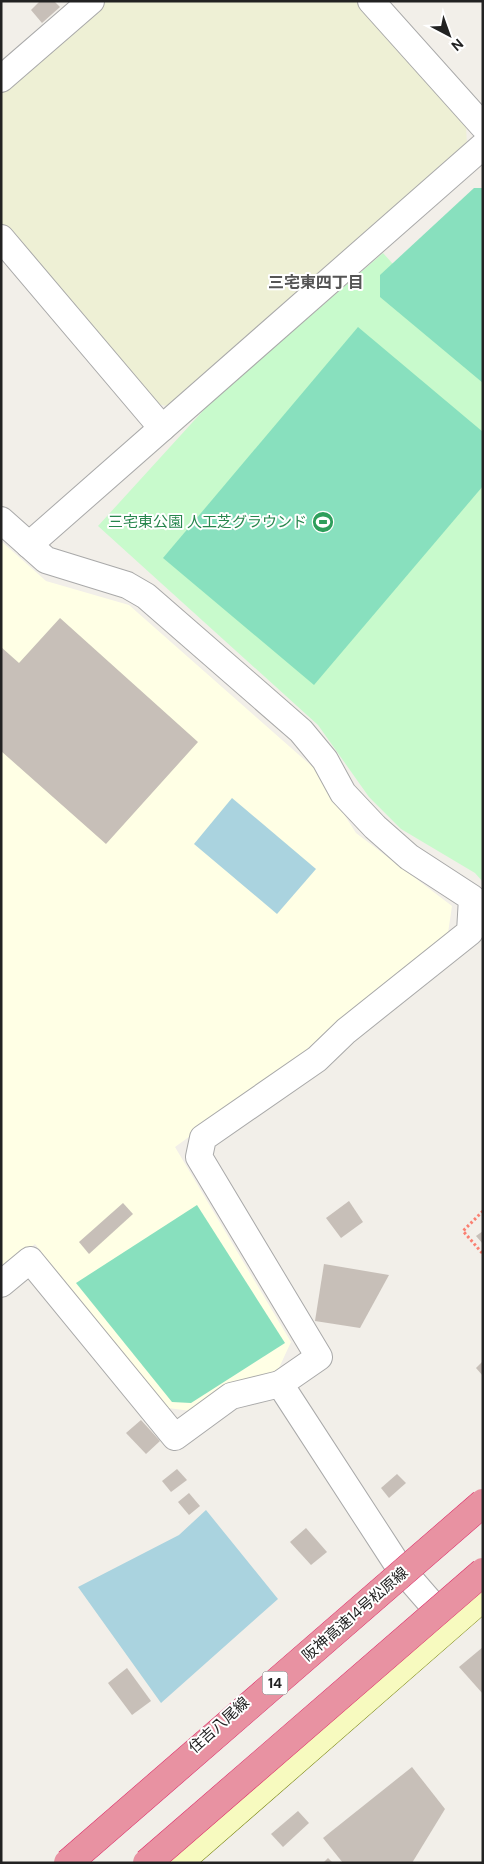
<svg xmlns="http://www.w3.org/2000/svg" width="484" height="1864" viewBox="0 0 484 1864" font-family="'DM Sans','Noto Sans JP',sans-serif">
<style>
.education{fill:#ffffe5}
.farmland{fill:#eef0d5}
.park{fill:#c8facc}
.pitch{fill:#88e0be}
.water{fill:#aad3df}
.building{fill:#c7bfb8}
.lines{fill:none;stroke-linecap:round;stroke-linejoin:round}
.minor-casing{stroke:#a9a9a9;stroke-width:28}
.secondary-casing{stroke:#707d05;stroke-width:29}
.path{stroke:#fa8072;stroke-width:3;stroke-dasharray:2.5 2.5;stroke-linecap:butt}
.minor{stroke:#fff;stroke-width:26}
.secondary{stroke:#f7fabf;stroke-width:28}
.motorway-bridge-casing{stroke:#dc2a67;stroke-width:29;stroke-linecap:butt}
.motorway-bridge{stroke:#e892a2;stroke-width:28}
.labels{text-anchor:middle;stroke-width:4;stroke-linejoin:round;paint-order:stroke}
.shield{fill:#fff;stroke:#646464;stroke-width:1}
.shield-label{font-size:14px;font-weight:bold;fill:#222}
.leisure-label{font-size:15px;fill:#27864d;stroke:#fff;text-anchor:end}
.street-label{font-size:15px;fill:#222;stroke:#fff}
.neighbourhood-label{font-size:16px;font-weight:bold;fill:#555;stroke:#fff}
</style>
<rect width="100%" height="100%" fill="#f2efe9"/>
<!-- education -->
<path class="education" d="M1,541l45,40 83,24 186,164 41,64 96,73 -4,27 -118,95 -36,33 -119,86 116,195 -13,28 -87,41 -23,-3 -133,-164 -34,27z"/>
<!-- farmland -->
<path class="farmland" d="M105,1h251l110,126 1,18 -300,261 -20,-4 -146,-175v-135z"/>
<!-- park -->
<path class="park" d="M383,253l100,111v518l-8,-9 -74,-44 -32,-32 -51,-72 -220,-199 113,-124z"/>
<!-- pitch -->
<g class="pitch">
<path d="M474,188h9v195l-103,-86v-22z"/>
<path d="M358,327l125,105v54l-169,199 -151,-127z"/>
<path d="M197,1205l88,138 -94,60 -19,-1 -96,-119z"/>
</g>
<!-- water -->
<g class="water">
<path d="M232,798l84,71 -39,45 -83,-70z"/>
<path d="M206,1510l72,89 -117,104 -83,-116 101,-52z"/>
</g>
<!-- building -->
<g class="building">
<path d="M40,1h14l6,6 -18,16 -11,-13z"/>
<path d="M60,618l138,124 -92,102 -105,-93v-104l18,16z"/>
<path d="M349,1201l14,21 -22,16 -15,-20z"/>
<path d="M123,1203l10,11 -44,40 -10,-12z"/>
<path d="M483,1231v13l-7,-8z"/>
<path d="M324,1264l65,11 -29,53 -45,-7z"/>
<path d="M483,1361v15l-7,-8z"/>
<path d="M141,1420l19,21 -14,13 -20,-21z"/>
<path d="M177,1469l10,11 -16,12 -9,-11z"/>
<path d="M397,1474l9,9 -17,15 -8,-10z"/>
<path d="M189,1493l11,13 -11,9 -11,-13z"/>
<path d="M306,1528l21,24 -16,13 -21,-23z"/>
<path d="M483,1647v47l-24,-27z"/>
<path d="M127,1668l24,33 -19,14 -24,-32z"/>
<path d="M412,1767l33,42 -33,54h-69l-20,-25z"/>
<path d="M298,1811l11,12 -26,24 -12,-13z"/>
<path d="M328,1858l5,5h-10z"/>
</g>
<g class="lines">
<!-- minor casing -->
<g class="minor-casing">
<g id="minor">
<path d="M371,1l112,125"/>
<path d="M1,79l90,-78"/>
<path d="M1,238l161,190"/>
<path d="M1,520l45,40 81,25 19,11 155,135 24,29 18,33 32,34 34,30 63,41 -2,34 -124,99 -29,28 -114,79 -4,19 120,200 -39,27 117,180 53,61"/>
<path d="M29,545l454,-399"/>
<path d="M1,1284l29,-24 145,177 56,-41 49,-12"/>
</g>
</g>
<!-- secondary casing -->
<g class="secondary-casing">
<path id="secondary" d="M178,1863l305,-266"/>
</g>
<!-- path -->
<path class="path" d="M483,1211l-20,20 20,23"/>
<!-- minor -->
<use href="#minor" class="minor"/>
<!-- secondary -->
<use href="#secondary" class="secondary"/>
<!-- motorway-bridge casing -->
<g class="motorway-bridge-casing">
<g id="motorway-bridge">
<path d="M68,1863l415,-360"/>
<path d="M147,1863l336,-291"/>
</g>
</g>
<!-- motorway-bridge -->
<use href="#motorway-bridge" class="motorway-bridge"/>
</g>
<!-- icons -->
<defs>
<g id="stadium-disc" transform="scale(1.125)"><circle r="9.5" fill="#2e9e5b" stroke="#fff"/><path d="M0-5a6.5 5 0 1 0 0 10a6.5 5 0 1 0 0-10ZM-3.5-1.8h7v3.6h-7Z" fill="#fff"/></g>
</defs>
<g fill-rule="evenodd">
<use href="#stadium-disc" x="323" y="522"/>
</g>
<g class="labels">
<!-- shield labels -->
<rect class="shield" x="262.5" y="1671.5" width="25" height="23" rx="4"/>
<g class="shield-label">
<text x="275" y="1688">14</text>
</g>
<!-- leisure labels -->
<g class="leisure-label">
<text x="307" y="527">三宅東公園 人工芝グラウンド</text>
</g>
<!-- street labels -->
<g class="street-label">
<text transform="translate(355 1614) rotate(-41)" y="5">阪神高速14号松原線</text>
<text transform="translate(219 1725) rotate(-42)" y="5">住吉八尾線</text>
</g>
<!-- neighbourhood labels -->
<g class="neighbourhood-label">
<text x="316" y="288">三宅東四丁目</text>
</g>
</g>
<!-- border -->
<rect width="484" height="1864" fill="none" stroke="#222222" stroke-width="5"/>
<!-- north arrow -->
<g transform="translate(449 35) rotate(139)" stroke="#ffffff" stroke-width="4" paint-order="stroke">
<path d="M0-4L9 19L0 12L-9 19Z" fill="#222222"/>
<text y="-8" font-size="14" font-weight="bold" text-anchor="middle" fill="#222222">N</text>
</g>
</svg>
